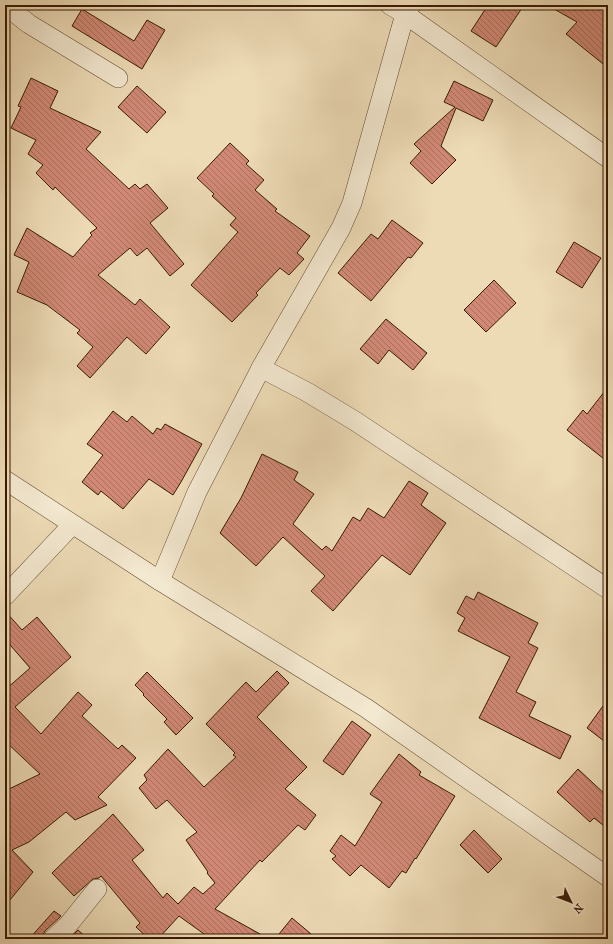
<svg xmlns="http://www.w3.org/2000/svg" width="613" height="944" viewBox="0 0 613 944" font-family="'IM FELL French Canon',serif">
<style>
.building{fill:url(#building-back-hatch);stroke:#391b02}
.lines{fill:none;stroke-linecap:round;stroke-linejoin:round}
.street-casing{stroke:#664b2f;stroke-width:20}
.street{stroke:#f3e8d0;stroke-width:19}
</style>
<defs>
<pattern id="building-back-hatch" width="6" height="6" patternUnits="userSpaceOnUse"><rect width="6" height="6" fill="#d18976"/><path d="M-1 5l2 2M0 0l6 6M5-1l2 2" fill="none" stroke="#ab6f5f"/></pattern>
</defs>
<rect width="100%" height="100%" fill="#eddbb6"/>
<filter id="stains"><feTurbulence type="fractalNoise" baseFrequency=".005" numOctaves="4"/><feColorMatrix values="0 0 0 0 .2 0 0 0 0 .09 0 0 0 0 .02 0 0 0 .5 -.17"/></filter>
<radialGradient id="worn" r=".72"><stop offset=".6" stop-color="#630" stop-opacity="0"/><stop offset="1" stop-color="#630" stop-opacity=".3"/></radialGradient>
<!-- building -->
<g class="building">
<path d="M488,5h36l-28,42 -25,-16z"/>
<path d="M547,5h50l11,9v54l-42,-34 11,-12z"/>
<path d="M82,9l52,32 13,-21 18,10 -23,39 -70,-43z"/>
<path d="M31,78l27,13 -8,17 51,24 -15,17 43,40 6,-5 5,5 7,-5 21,24 -18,15 34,41 -14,12 -23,-28 -10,8 -7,-8 -32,27 37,30 5,-6 30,28 -24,27 -19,-17 -37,41 -13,-12 16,-19 -16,-14 3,-3 -33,-25 -30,-13 12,-30 -15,-7 13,-27 46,29 19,-22 -2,-2 7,-5 -42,-41 -2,3 -17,-17 7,-8 -15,-11 8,-14 -25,-12 10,-21 -3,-1z"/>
<path d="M454,81l39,19 -10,21 -27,-13 -15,38 15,14 -24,24 -22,-21 11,-12 -7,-7 41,-37 -11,-5z"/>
<path d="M137,86l29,26 -19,21 -29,-26z"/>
<path d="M230,143l19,18 -3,3 18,16 -9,10 22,19 -2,2 35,25 -13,17 7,6 -15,16 -9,-7 -24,25 2,2 -26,27 -41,-37 47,-53 -8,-7 6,-7 -24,-22 2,-2 -17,-16z"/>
<path d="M392,220l31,23 -12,15 -3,-1 -37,44 -33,-28 33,-39 7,5z"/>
<path d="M574,242l27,16 -19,30 -26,-16z"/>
<path d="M494,280l22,23 -30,29 -22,-22z"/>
<path d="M386,319l41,34 -14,17 -24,-20 -11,14 -18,-15z"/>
<path d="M608,387v75l-41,-32 16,-20 4,4z"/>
<path d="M113,411l14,11 5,-6 21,18 4,-6 4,2 4,-6 37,20 -21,38 -8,13 -24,-16 -26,30 -22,-18 -3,4 -16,-13 21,-27 -16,-11z"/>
<path d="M262,454l36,18 -4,8 20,14 -21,30 29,26 4,-4 6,5 21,-34 7,4 8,-13 16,10 25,-37 19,12 -7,12 25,18 -36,52 -28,-20 -49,56 -22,-20 14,-15 -42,-39 -27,29 -36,-33 21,-35z"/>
<path d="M478,592l60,31 -10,20 10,5 -22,44 20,10 -7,14 42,20 -11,23 -81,-41 31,-61 -52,-26 7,-13 -8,-5 9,-17 8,4z"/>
<path d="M5,611l17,19 15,-13 34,40 -56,50 26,27 37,-42 14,13 -10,11 36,33 4,-4 14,13 -38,39 9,8 -32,15 -9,-8 -37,30 -17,8 21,22 -28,34v-115l35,-17 -35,-33v-51l25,-22 -25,-29z"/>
<path d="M277,671l12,12 -32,34 50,50 -22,22 31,26 -11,15 -7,-5 -36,37 -2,-2 -45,49 54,30h-58l-32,-23 -21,23h-9l-13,-12 4,-4 -39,-47 -2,2 -6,1 -19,17 -22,-23 61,-59 31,36 -12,10 31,38 4,-5 11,11 16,-17 9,7 12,-11 -8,-10 1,-1 -22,-32 11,-8 -30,-32 -11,9 -17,-21 8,-8 -3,-5 24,-26 36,38 32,-30 -3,-2 2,-2 -29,-29 40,-42 10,10z"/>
<path d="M147,672l46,46 -17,17 -12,-13 3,-3 -24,-24 1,-1 -9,-9z"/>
<path d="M608,699v45l-21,-16z"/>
<path d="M352,721l19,14 -28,40 -20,-14z"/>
<path d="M399,754l22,18 -2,3 36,21 -39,63 -1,-1 -9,15 -4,-2 -13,17 -28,-23 -11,11 -18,-17 4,-3 -6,-5 11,-16 14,11 27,-44 -12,-8z"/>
<path d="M578,769l30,28v32l-14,-11 -4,4 -33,-30z"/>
<path d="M474,830l28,29 -14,14 -28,-28z"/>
<path d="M54,911l7,5 -16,15 -2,4 -1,4h-13z"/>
<path d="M292,918l25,21h-42z"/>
<path d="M78,930l10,9h-19z"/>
</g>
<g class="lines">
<!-- street casing -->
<g class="street-casing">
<g id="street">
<path d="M5,5l24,19 89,54"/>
<path d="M390,5l15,9 203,144"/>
<path d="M261,368l46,24 48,29 253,168"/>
<path d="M5,480l155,101 206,127 242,169"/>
<path d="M160,581l37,-89 64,-124 80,-140 11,-25 53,-189 6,-9"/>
<path d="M5,596l67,-71"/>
<path d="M53,939l15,-14 29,-36"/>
</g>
</g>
<!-- street -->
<use href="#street" class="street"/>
</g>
<!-- margin -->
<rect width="613" height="944" fill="none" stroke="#eddbb6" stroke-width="20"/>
<rect x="6" y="6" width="601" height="932" fill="none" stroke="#391b02" stroke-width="2"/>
<rect x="10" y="10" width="593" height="924" fill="none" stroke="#391b02"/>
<!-- north arrow -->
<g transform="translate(571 902) rotate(133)" stroke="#f3e8d0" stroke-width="3" paint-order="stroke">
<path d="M0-3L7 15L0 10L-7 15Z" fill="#391b02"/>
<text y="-6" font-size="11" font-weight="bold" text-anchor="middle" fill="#391b02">N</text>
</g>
<rect width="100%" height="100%" filter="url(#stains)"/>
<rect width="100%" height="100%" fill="url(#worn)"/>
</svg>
